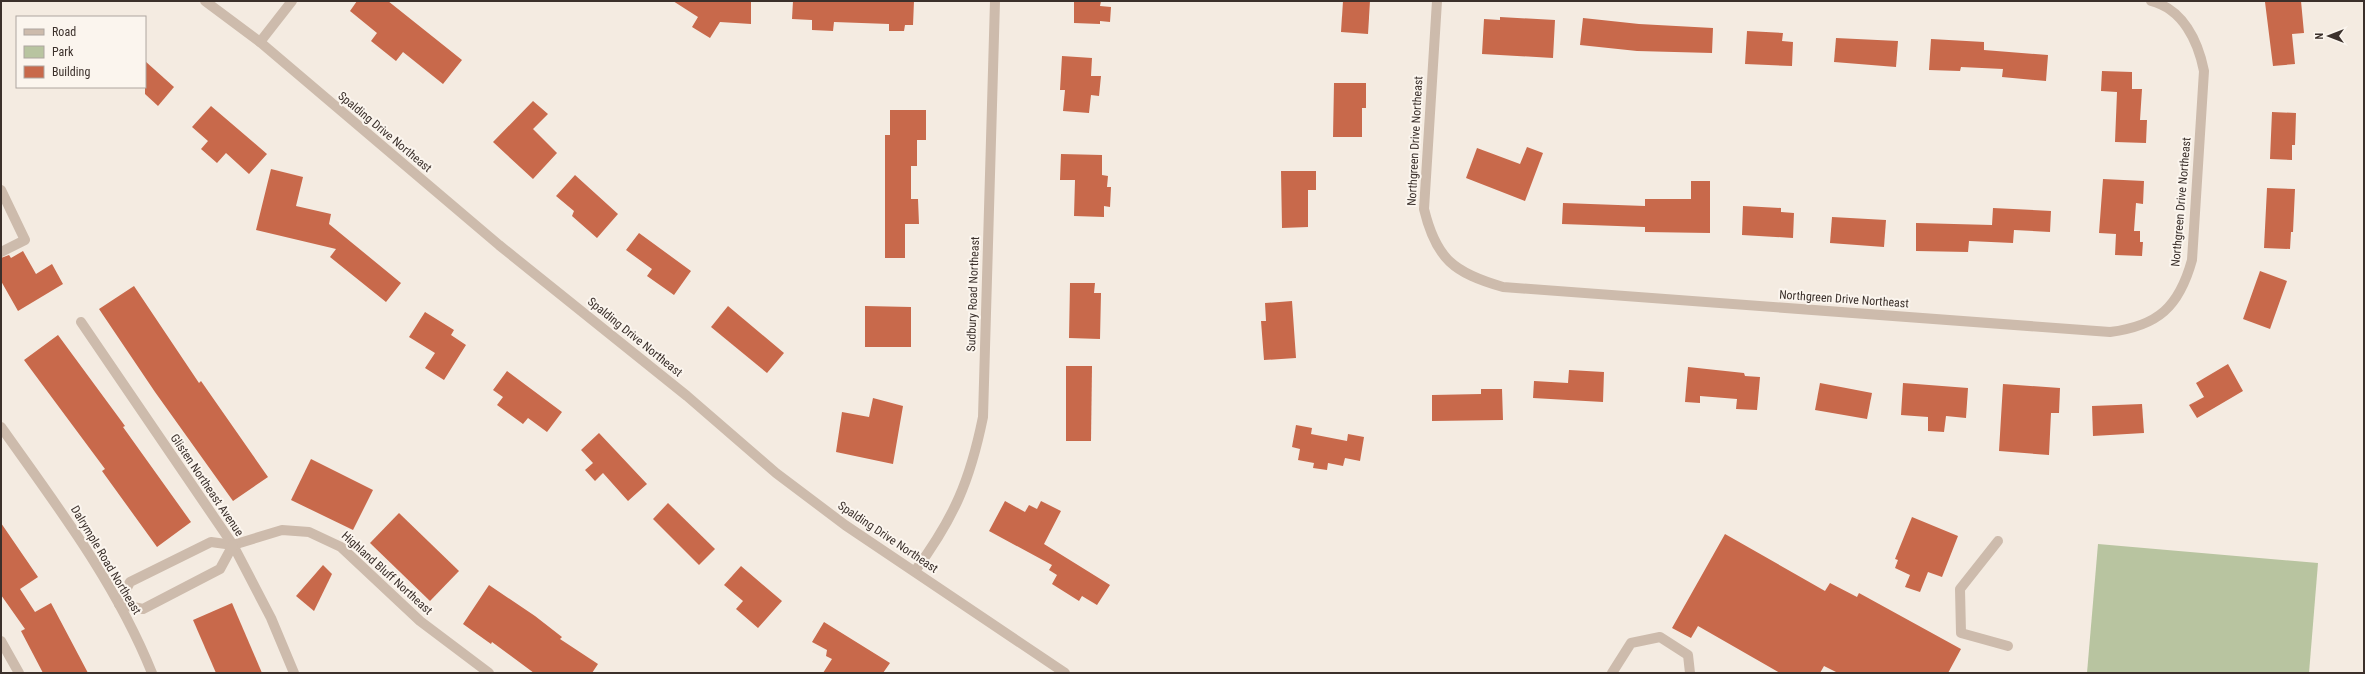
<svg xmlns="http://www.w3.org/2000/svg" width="2365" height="674" viewBox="0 0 2365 674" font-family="'Roboto Condensed',sans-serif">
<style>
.green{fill:#b8c4a0}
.building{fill:#c8694b}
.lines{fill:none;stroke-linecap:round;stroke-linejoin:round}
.minor{stroke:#cdbbac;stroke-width:10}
.labels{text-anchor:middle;stroke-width:4;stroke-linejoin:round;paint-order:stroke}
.street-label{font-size:12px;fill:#3b302b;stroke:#fbf5ee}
</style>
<rect width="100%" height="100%" fill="#f4ebe1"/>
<!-- green -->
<path class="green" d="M2098,544l220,19 -9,110h-222z"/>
<!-- building -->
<g class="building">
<path d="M357,1h31l74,59 -19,24 -40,-32 -7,9 -25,-20 6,-8 -27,-22z"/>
<path d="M673,1h78v23l-31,-2 -10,16 -18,-11 6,-10z"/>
<path d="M793,1h121l-1,24h-8l-1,6h-15v-7l-55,-2 -1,9 -21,-1v-10l-20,-1z"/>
<path d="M1074,1h27l-1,5 11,1 -1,15 -10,-1v3l-26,-1z"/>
<path d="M1343,1h27l-2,33 -27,-2z"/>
<path d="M2274,1h27l3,32 -12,1 3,30 -22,2 -8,-64z"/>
<path d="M1500,17l55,3 -2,38 -71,-4 2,-35 16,1z"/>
<path d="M1583,18l56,6 74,4 -1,25 -75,-2 -57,-6z"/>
<path d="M1747,31l36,2 -1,8 11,1 -1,24 -47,-2z"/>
<path d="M1836,38l62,3 -2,26 -62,-5z"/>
<path d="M1931,39l53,3v8l64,5 -2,26 -44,-4 1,-8 -42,-2 -1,4 -31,-1z"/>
<path d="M1062,56l30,2 -1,18h10l-2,20 -8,-1 -2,18 -26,-2 2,-21h-5z"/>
<path d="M145,61l29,26 -16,19 -13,-12z"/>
<path d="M2102,71l30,1v17h10l-2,31h7l-1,23 -31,-1 2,-50 -16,-1z"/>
<path d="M1334,83h32v25h-4v29h-29z"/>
<path d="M533,101l15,13 -15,15 24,24 -24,26 -40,-37z"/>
<path d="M211,106l56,48 -18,20 -23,-21 -9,10 -16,-14 7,-8 -16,-14z"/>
<path d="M890,110h36v30h-9v26h-6v33h7l1,25h-14v34h-20v-123h5z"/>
<path d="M2272,112l24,1 -1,32h-3v15l-22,-1z"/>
<path d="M1527,147l16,6 -18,48 -59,-23 11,-30 43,16z"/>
<path d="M1061,154l41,1v20l6,1 -1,11h4l-1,20 -6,-1v11l-30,-1 1,-36h-15z"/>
<path d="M271,169l32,8 -7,29 35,8 -2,10 72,59 -15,19 -56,-45 6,-8 -80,-19z"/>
<path d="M1281,171h35v19h-8v37l-26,1z"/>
<path d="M575,175l43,39 -21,24 -25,-22 2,-5 -18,-15z"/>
<path d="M2103,179l41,2 -1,23 -7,-1 -2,28h6v11h3l-1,14 -27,-1 1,-21 -17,-1z"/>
<path d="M1691,181h19v52l-65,-1v-5l-83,-3 1,-21 82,3v-7h46z"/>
<path d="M2267,188l28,1 -2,43h-2l-1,17 -26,-1z"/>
<path d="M1743,206l38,2v4l13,1 -1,25 -51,-3z"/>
<path d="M1993,208l58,3 -1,21 -36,-2 -1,13 -44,-2 -1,11 -52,-1v-28l76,2z"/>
<path d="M1832,217l54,3 -2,27 -54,-4z"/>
<path d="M639,233l52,38 -17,24 -27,-19 5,-7 -26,-19z"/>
<path d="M23,251l13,23 16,-10 11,20 -45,27 -17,-30v-23l8,-3 2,3z"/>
<path d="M2260,271l27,10 -17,48 -27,-10z"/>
<path d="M1070,283h25l-1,10h7l-1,46 -31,-1z"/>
<path d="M134,286l65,97 2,-2 67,96 -35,24 -78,-109 -56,-83z"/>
<path d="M1292,301l4,57 -32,2 -3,-39h5l-1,-18z"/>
<path d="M728,306l56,47 -17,20 -56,-46z"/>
<path d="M865,306l46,1v40h-46z"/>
<path d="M425,312l29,18 -3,5 15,10 -22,35 -19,-12 10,-15 -26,-16z"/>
<path d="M58,335l67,91 -2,1 68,95 -34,25 -55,-76 3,-2 -81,-109z"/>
<path d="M2228,364l15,27 -46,27 -8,-13 15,-8 -8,-14z"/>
<path d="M1066,366h26l-1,75h-25z"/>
<path d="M1688,367l56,6 1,3 15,1 -3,33 -21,-1 1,-10 -37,-3v7l-15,-1z"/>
<path d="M1569,370l35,2 -1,30 -70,-4 1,-17 34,2z"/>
<path d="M507,371l55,41 -15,20 -19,-14 -5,6 -26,-19 6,-8 -10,-7z"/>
<path d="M1820,383l52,10 -5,26 -52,-9z"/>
<path d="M1903,383l65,5 -2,30 -20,-2 -2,16 -16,-1v-14l-27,-2z"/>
<path d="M2003,384l57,4 -1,25h-8l-2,42 -50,-4z"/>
<path d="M1481,389h21l1,31 -71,1v-26l49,-1z"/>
<path d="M873,398l30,8 -10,58 -57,-12 6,-40 27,5z"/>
<path d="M2142,404l2,29 -51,3 -1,-30z"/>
<path d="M1296,425l16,3 -1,6 36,7 1,-7 16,3 -4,24 -15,-3 -2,8 -15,-3 -1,7 -14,-2 1,-5 -16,-3 2,-11 -8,-2z"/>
<path d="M599,433l48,51 -19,17 -25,-28 -8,8 -10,-11 8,-7 -12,-13z"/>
<path d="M311,459l62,31 -20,40 -62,-30z"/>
<path d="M1005,501l20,11 4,-7 8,4 4,-8 20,10 -17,33 66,41 -13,20 -15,-9 -3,5 -27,-17 5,-9 -8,-5 3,-5 -63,-34z"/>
<path d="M668,503l47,46 -16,16 -46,-46z"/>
<path d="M399,513l60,58 -29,30 -60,-58z"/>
<path d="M1912,517l46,19 -16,41 -14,-5 -8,20 -15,-5 5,-12 -15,-7 3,-8 -3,-1z"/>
<path d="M1,523l37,54 -18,12 15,23 16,-9 37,70h-45l-22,-42 4,-2 -24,-34z"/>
<path d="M1725,534l100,57 5,-8 27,14 2,-4 102,56 -13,24h-110l-14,-7 -4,7h-40l-82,-47 -7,12 -19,-10z"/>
<path d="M323,565l9,9 -18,37 -18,-15z"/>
<path d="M741,566l41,35 -24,27 -22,-19 7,-8 -19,-16z"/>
<path d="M489,585l46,31 27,21 -2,2 38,25 -6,9h-58l-42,-31 -1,2 -28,-20z"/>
<path d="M232,603l30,70h-46l-23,-53z"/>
<path d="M824,622l66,41 -7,10h-60l9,-14 -6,-3 1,-6 -15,-8z"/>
</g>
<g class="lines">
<!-- minor -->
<g class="minor">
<path d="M205,1l55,41 239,203 188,151 89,77 69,52 220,148"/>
<path d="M1437,1l-13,208c12,50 30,64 79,78l607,45c48,-6 69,-25 82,-72l12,-189c-6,-30 -21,-62 -53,-70"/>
<path d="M260,42l32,-41"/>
<path d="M1,190l24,50 -24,12"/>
<path d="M81,322l152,223 38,73 23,55"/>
<path d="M1,427c56,79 115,156 151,246"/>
<path d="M1998,541l-38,48 1,44 47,13"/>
<path d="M915,571c39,-53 55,-90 68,-154l12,-416"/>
<path d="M119,604l11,-22 81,-40 22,3 49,-15 27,2 32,15 79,74 69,52"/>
<path d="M119,604l24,5 77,-40 13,-24"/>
<path d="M1,641l18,32"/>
<path d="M1612,673l19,-30 29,-6 28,18 2,18"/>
</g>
</g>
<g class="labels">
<!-- street labels -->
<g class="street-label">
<text transform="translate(385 132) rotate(40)" y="4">Spalding Drive Northeast</text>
<text transform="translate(1415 141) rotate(-87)" y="4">Northgreen Drive Northeast</text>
<text transform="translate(2181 202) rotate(-85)" y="4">Northgreen Drive Northeast</text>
<text transform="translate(973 294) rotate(-88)" y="4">Sudbury Road Northeast</text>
<text transform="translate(1844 299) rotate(4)" y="4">Northgreen Drive Northeast</text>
<text transform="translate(635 337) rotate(39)" y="4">Spalding Drive Northeast</text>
<text transform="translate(207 485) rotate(56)" y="4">Glisten Northeast Avenue</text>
<text transform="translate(888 537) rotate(34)" y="4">Spalding Drive Northeast</text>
<text transform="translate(106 560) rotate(59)" y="4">Dalrymple Road Northeast</text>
<text transform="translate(387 573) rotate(42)" y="4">Highland Bluff Northeast</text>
</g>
</g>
<!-- border -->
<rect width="2365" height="674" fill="none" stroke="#3b302b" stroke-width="4"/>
<!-- legend -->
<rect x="16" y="16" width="130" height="72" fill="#fbf5ee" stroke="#aea6a0"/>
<rect x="24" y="29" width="20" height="6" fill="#cdbbac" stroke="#aea6a0"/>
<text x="52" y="36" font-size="12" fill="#3b302b">Road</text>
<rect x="24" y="46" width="20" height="12" fill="#b8c4a0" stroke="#aea6a0"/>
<text x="52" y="56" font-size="12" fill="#3b302b">Park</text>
<rect x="24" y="66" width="20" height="12" fill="#c8694b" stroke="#aea6a0"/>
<text x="52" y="76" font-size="12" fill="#3b302b">Building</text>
<!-- north arrow -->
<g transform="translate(2329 36) rotate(270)" stroke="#fbf5ee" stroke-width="3" paint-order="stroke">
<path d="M0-3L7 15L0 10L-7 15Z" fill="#3b302b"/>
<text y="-6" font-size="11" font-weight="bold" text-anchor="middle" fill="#3b302b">N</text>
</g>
</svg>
